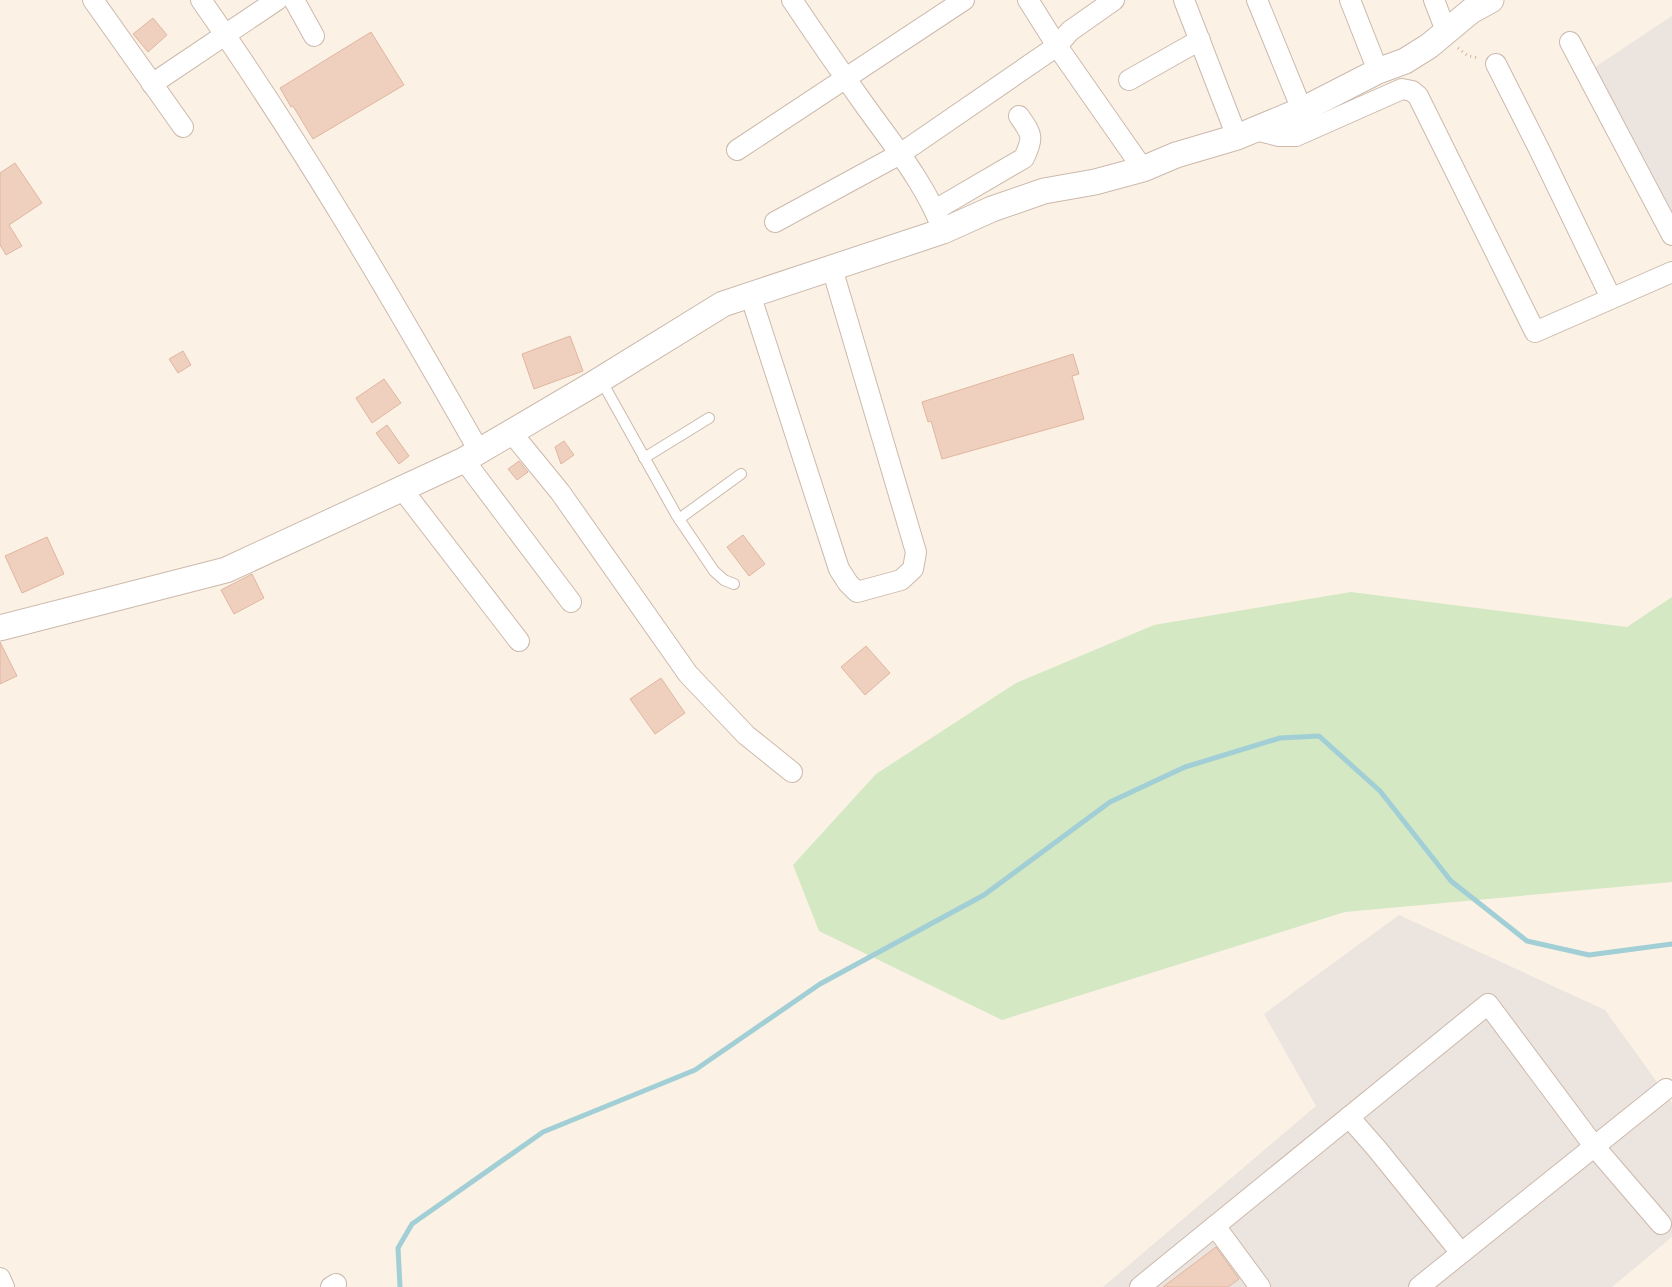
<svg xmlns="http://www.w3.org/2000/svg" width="1672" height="1287" viewBox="0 0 1672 1287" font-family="Signika,sans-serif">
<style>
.industrial{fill:#ebe4df}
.green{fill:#d4e8c4}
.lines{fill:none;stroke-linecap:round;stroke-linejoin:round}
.stream{stroke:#a1cfd5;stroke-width:5}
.building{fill:#efcfbe;stroke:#e1b69f}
.service-casing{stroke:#ccb9ac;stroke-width:12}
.minor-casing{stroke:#ccb9ac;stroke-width:22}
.tertiary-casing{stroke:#ccb9ac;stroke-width:27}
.path{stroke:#d4b3a1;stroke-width:3;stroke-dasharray:1 4;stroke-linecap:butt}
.service{stroke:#fff;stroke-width:10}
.minor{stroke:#fff;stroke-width:20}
.tertiary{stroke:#fff;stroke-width:25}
</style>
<rect width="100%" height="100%" fill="#fbf2e5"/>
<!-- industrial -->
<g class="industrial">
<path d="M1672,16v198l-84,-142z"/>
<path d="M1399,915l206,95 67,93v134l-60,50h-509l213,-181 -52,-92z"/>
</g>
<!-- green -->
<path class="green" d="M1351,592l276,35 45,-30v285l-327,30 -343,108 -183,-89 -26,-66 83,-91 140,-91 138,-58z"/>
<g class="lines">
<!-- stream -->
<path class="stream" d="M400,1287l-2,-39 14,-24 131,-92 152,-62 125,-86 164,-89 126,-93 75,-35 95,-29 39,-2 61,55 71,90 76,60 62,14 83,-11"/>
</g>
<!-- building -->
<g class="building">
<path d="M153,18l14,17 -19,17 -15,-18z"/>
<path d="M371,32l33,53 -91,54 -20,-33 -2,1 -11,-19z"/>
<path d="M15,163l27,40 -33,22 13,21 -16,9 -6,-10v-72z"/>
<path d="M570,336l13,35 -49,18 -12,-35z"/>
<path d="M183,351l8,14 -13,8 -9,-14z"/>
<path d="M1073,354l6,20 -7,2 12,43 -142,40 -11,-38 -3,1 -6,-20z"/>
<path d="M384,379l17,24 -29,20 -16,-25z"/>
<path d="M387,425l22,31 -10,8 -23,-31z"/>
<path d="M564,441l10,14 -13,9 -6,-17z"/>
<path d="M519,461l9,11 -11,8 -9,-11z"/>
<path d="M743,535l22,29 -16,12 -22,-29z"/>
<path d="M47,537l17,37 -42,19 -17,-37z"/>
<path d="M252,574l12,24 -30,16 -13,-24z"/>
<path d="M0,642l17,34 -17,8z"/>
<path d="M866,646l24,27 -25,22 -24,-28z"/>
<path d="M661,678l24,35 -30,21 -25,-35z"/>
<path d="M1216,1247l23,32 -11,8h-65z"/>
</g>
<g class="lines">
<!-- service casing -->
<g class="service-casing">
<g id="service">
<path d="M601,380l76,136 37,55 10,9 10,4"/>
<path d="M644,458l65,-40"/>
<path d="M679,519l62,-45"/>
</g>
</g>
<!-- minor casing -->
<g class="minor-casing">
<g id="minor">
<path d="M93,0l90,127"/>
<path d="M201,0c101,144 191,298 278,451"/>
<path d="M294,0l20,36"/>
<path d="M792,0c24,36 49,72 74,107 28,39 61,79 77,124"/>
<path d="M1028,0l29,46 86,123"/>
<path d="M1184,0l53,137"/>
<path d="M1257,0l45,110"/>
<path d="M1350,0l28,71"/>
<path d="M1434,0l12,31"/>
<path d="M1570,42l102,193"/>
<path d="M1496,64l43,85 72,149"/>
<path d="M1129,80l71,-40"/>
<path d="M152,84l125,-84"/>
<path d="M1255,130l24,6h17l106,-47 10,2 6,5 117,236 137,-60"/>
<path d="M737,150l227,-150"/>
<path d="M935,210l89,-52c10,-22 8,-23 -5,-42"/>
<path d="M775,222l125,-68 157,-108 13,-15 44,-31"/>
<path d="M750,294l89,275 9,14 9,9 44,-12 12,-11 3,-17 -84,-284"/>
<path d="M511,432l49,60 128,182 58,61 46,37"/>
<path d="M464,460l107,142"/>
<path d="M402,489l117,152"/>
<path d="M1349,1117l28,32 84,104"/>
<path d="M1215,1226l45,61"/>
<path d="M0,1278l4,9"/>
<path d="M331,1287l5,-3"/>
<path d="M1140,1287l348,-283 106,142 67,78"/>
<path d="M1419,1287l247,-198"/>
</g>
</g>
<!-- tertiary casing -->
<g class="tertiary-casing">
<path id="tertiary" d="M0,628l226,-58 238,-110 131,-77 128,-79 220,-73 49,-22 52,-18 51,-9 48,-13 33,-14 61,-18 65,-27 76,-39 27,-10 24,-15 42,-35 20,-11"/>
</g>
<!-- path -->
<path class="path" d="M1458,48l10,8 11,2"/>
<!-- service -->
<use href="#service" class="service"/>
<!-- minor -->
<use href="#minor" class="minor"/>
<!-- tertiary -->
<use href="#tertiary" class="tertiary"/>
</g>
</svg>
